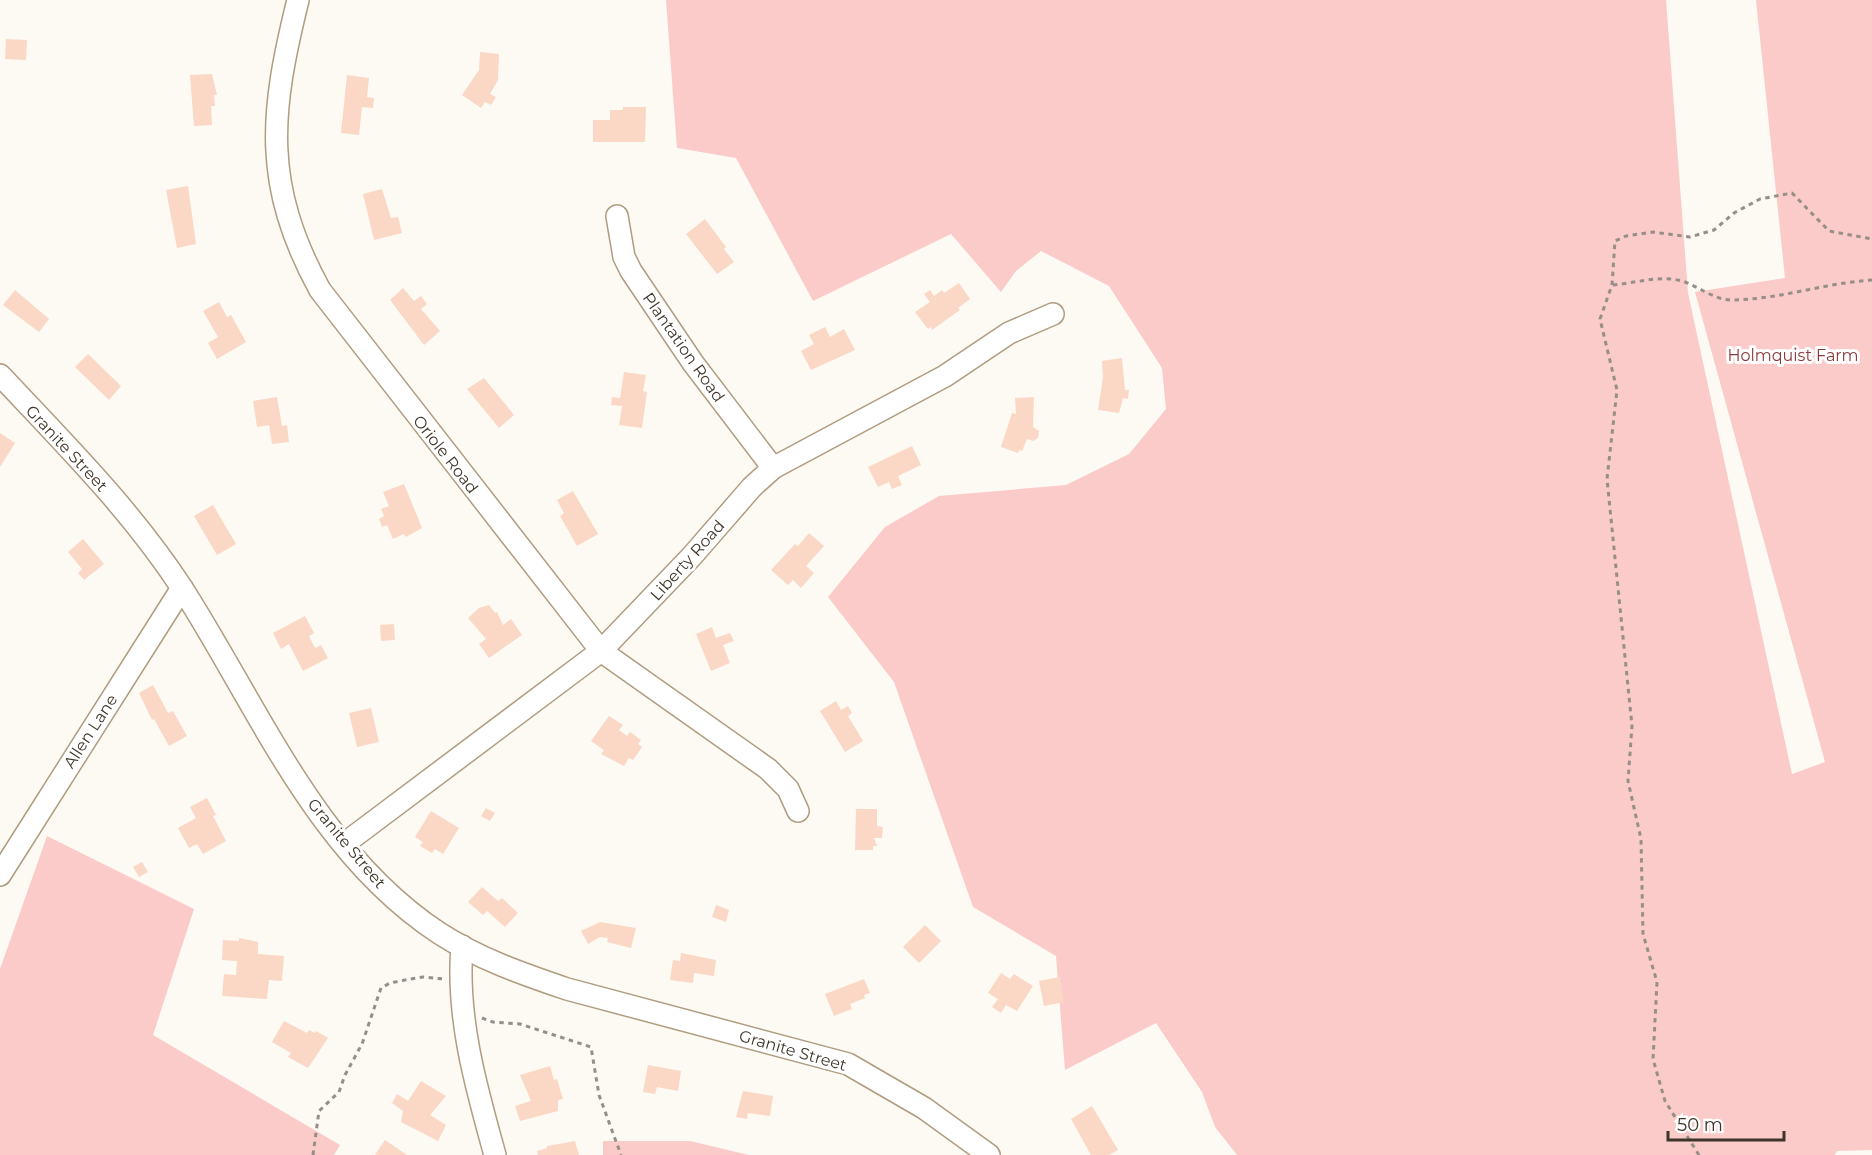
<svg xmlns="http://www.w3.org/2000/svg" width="1872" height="1155" viewBox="0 0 1872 1155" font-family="Montserrat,sans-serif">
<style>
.green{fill:#fbcbc9}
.building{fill:#fad8c5}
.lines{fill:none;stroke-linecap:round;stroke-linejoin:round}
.minor-casing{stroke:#b09c7f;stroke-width:24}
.path{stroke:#968f87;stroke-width:3;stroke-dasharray:4.5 4.5;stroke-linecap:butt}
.minor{stroke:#fff;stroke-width:21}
.labels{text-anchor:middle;stroke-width:6;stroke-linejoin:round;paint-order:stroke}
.street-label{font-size:16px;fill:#3e352a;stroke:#fff}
.park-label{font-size:16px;fill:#8b393a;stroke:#fff}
</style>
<rect width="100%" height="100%" fill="#fdf9f3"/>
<!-- green -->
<g class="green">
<path d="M666,0h1000l22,293 104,481 33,-12 -130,-470 90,-14 -29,-278h116v1150l-35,1 -2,4h-598l-22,-28 -13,-35 -46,-69 -91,47 -9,-114 -83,-49 -79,-225 -66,-85 57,-70 54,-31 127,-11 63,-31 37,-45 -4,-41 -53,-82 -68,-35 -25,20 -15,21 -50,-58 -138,67 -77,-143 -59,-10z"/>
<path d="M47,836l147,73 -41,126 187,110 -6,10h-334v-186z"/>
<path d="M603,1141h87l59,14h-146z"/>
</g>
<!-- building -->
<g class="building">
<path d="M6,39l21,1 -1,20 -21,-1z"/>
<path d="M480,52l19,2 -1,26 -8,14 6,3 -5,8 -6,-3 -4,6 -19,-13 17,-25z"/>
<path d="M212,74l5,21h-3l1,11h-4l1,19 -18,1 -4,-51z"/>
<path d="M347,75l22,3 -2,19 7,1 -1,10 -11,-1 -3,28 -18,-2z"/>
<path d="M623,107h23l-1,35h-52v-22h17v-10h13z"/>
<path d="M188,186l8,58 -19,4 -11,-58z"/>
<path d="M382,189l9,29 7,-1 4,16 -28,7 -11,-46z"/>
<path d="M705,219l21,28 -2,2 10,13 -17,12 -31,-40z"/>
<path d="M959,283l11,16 -12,9 2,2 -28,20 -1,-3 -3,2 -13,-17 15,-10 -6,-8 6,-4 4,6 8,-6 2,3z"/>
<path d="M403,288l11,13 7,-5 6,8 -6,5 19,22 -16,14 -34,-45z"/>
<path d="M15,290l34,29 -10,13 -36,-27z"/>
<path d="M219,302l8,15 4,-2 15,27 -29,17 -9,-16 10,-6 -15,-26z"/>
<path d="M825,327l5,10 14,-8 11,21 -44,20 -10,-19 13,-7 -5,-9z"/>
<path d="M88,354l33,32 -12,14 -34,-33z"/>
<path d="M1122,358l3,32h4l-1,9 -5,-1 -4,15 -21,-3 5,-33 -1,-16z"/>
<path d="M624,372l22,3 -3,16 4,1 -5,36 -23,-3 3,-19 -11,-1 1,-8 8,1z"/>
<path d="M484,378l30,37 -15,13 -32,-39z"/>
<path d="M277,397l5,29 5,-1 2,17 -17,2 -3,-19 -12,2 -4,-26z"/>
<path d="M1034,397l-1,30 6,4 -1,7 -5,3 -6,-2 -5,12 -3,-1 -1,3 -17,-6 11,-34 4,1 -1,-16z"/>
<path d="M0,433l15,10 -15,24z"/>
<path d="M912,446l9,19 -23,11 4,9 -10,4 -3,-7 -11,5 -10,-20z"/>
<path d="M404,484l18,44 -16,9 -2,-3 -11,5 -6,-14 -5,2 -3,-8 5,-3 -3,-7 8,-3 -6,-14z"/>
<path d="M573,491l25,43 -21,12 -17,-30 4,-3 -7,-13z"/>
<path d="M213,505l23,39 -19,11 -23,-39z"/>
<path d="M809,533l15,13 -18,20 8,7 -13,15 -8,-8 -5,5 -17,-15 24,-26 3,2z"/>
<path d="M83,539l21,25 -20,16 -6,-7 4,-4 -14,-17z"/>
<path d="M489,605l6,8 2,-1 6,13 8,-6 11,16 -33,23 -10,-14 7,-5 -18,-21 11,-10z"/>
<path d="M305,616l9,17 -5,3 6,12 6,-3 7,13 -25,13 -14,-27 -8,5 -8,-16z"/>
<path d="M394,624l1,16 -14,1 -1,-16z"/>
<path d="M712,627l4,11 14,-5 4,8 -11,4 7,18 -19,8 -15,-37z"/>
<path d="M153,685l15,28 5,-2 14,25 -18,10 -15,-27 -2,1 -13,-27z"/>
<path d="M836,701l5,9 7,-4 4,7 -4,3 15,25 -18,11 -25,-41z"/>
<path d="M371,708l8,34 -22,5 -8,-34z"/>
<path d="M609,716l14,9 -4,5 8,6 3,-4 11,8 -3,4 4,3 -9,13 -4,-2 -5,8 -23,-12 3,-4 -13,-9z"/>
<path d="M207,798l9,17 -3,1 13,25 -23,13 -6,-10 -8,4 -11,-20 18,-10 -6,-11z"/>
<path d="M486,808l9,5 -5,8 -9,-5z"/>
<path d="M856,809h21v17l6,1 -1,11h-8l3,8h-4v4h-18z"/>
<path d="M431,811l28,17 -16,26 -8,-5 -3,4 -12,-7 3,-4 -8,-5z"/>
<path d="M142,862l6,10 -9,5 -6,-10z"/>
<path d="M482,887l16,14 4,-3 16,15 -13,14 -18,-16 -4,4 -15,-13z"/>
<path d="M716,905l13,5 -3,12 -14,-5z"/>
<path d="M600,922l36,6 -5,20 -24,-6 1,-4 -8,-1 -12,7 -7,-13z"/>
<path d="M925,925l16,16 -22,22 -16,-16z"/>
<path d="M239,938l19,4v12l26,2 -2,25 -13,-1 -2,19 -45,-3 2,-22 12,1 1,-14 -15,-1 1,-20 16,1z"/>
<path d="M681,953l35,7 -2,16 -20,-3 -1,10 -23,-3 3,-20 7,1z"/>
<path d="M1001,973l9,6 4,-5 19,12 -16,25 -11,-6 -5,8 -9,-6 6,-8 -10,-6z"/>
<path d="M1060,977l4,25 -20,4 -5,-25z"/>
<path d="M864,979l6,14 -6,2 1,3 -15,6 2,5 -18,7 -9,-22z"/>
<path d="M284,1021l23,12 2,-3 6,3 1,-2 12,7 -20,30 -20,-11 3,-4 -19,-11z"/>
<path d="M648,1065l33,6 -3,20 -21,-4 -2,7 -12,-2z"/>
<path d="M550,1066l4,14 3,-1 6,20 -5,1v11l-38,10 -5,-15 16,-5 -11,-26z"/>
<path d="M421,1081l25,15 -16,19 16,10 -8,16 -37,-19 2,-11 -11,-8 5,-9 11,7z"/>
<path d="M743,1091l30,5 -3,20 -22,-3 -1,6 -11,-2z"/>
<path d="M1092,1106l26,44 -9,5h-18l-20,-36z"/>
<path d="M385,1140l22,15h-32z"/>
<path d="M575,1141l4,14h-41l-1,-4 10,-3v-2z"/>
</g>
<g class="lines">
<!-- minor casing -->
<g class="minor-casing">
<g id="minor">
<path d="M298,0c-28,113 -36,184 22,290l281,361 167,118 20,20 10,22"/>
<path d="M617,216l7,41 7,14 62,92 80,105"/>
<path d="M0,375c64,68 131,135 182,213 77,120 134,264 257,345 40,26 84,41 128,56l281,75 76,44 65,47"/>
<path d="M344,844l257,-193 91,-95 60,-69 21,-19 172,-92 64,-43 44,-19"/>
<path d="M0,875l182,-287"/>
<path d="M462,946c-6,71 14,141 33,209"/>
</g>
</g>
<!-- path -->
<g class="path">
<path d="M1613,285c22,-2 47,-10 69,-4 16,5 31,18 48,19 48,0 94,-17 142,-20"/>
<path d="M482,1018l11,4 27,2 71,23 8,48 22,60"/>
<path d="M313,1155l6,-44 20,-19 6,-17 17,-31 19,-56 9,-5 15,-3 18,-3 21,2"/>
<path d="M1699,1155l-34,-54 -12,-42 4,-77 -14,-48 -2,-95 -13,-58 4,-55 -25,-247 10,-89 -17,-71 12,-34 3,-44 11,-5 27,-4 37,5 24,-7 20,-17 26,-14 32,-6 37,38 43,8"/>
</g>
<!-- minor -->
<use href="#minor" class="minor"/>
</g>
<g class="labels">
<!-- street labels -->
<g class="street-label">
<text transform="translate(684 347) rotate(55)" y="6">Plantation Road</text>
<text transform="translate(67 448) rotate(47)" y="6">Granite Street</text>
<text transform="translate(446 454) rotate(52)" y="6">Oriole Road</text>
<text transform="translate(687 560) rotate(-48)" y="6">Liberty Road</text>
<text transform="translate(90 731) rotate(-57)" y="6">Allen Lane</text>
<text transform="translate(347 843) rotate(50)" y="6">Granite Street</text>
<text transform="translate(793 1050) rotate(16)" y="6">Granite Street</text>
</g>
<!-- park labels -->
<g class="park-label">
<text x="1793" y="361">Holmquist Farm</text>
</g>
</g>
<!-- scale -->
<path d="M1668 1131v9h116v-9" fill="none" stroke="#3e352a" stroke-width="3"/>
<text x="1677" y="1131" font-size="18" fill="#3e352a" stroke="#ffffff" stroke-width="4.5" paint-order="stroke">50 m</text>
</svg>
